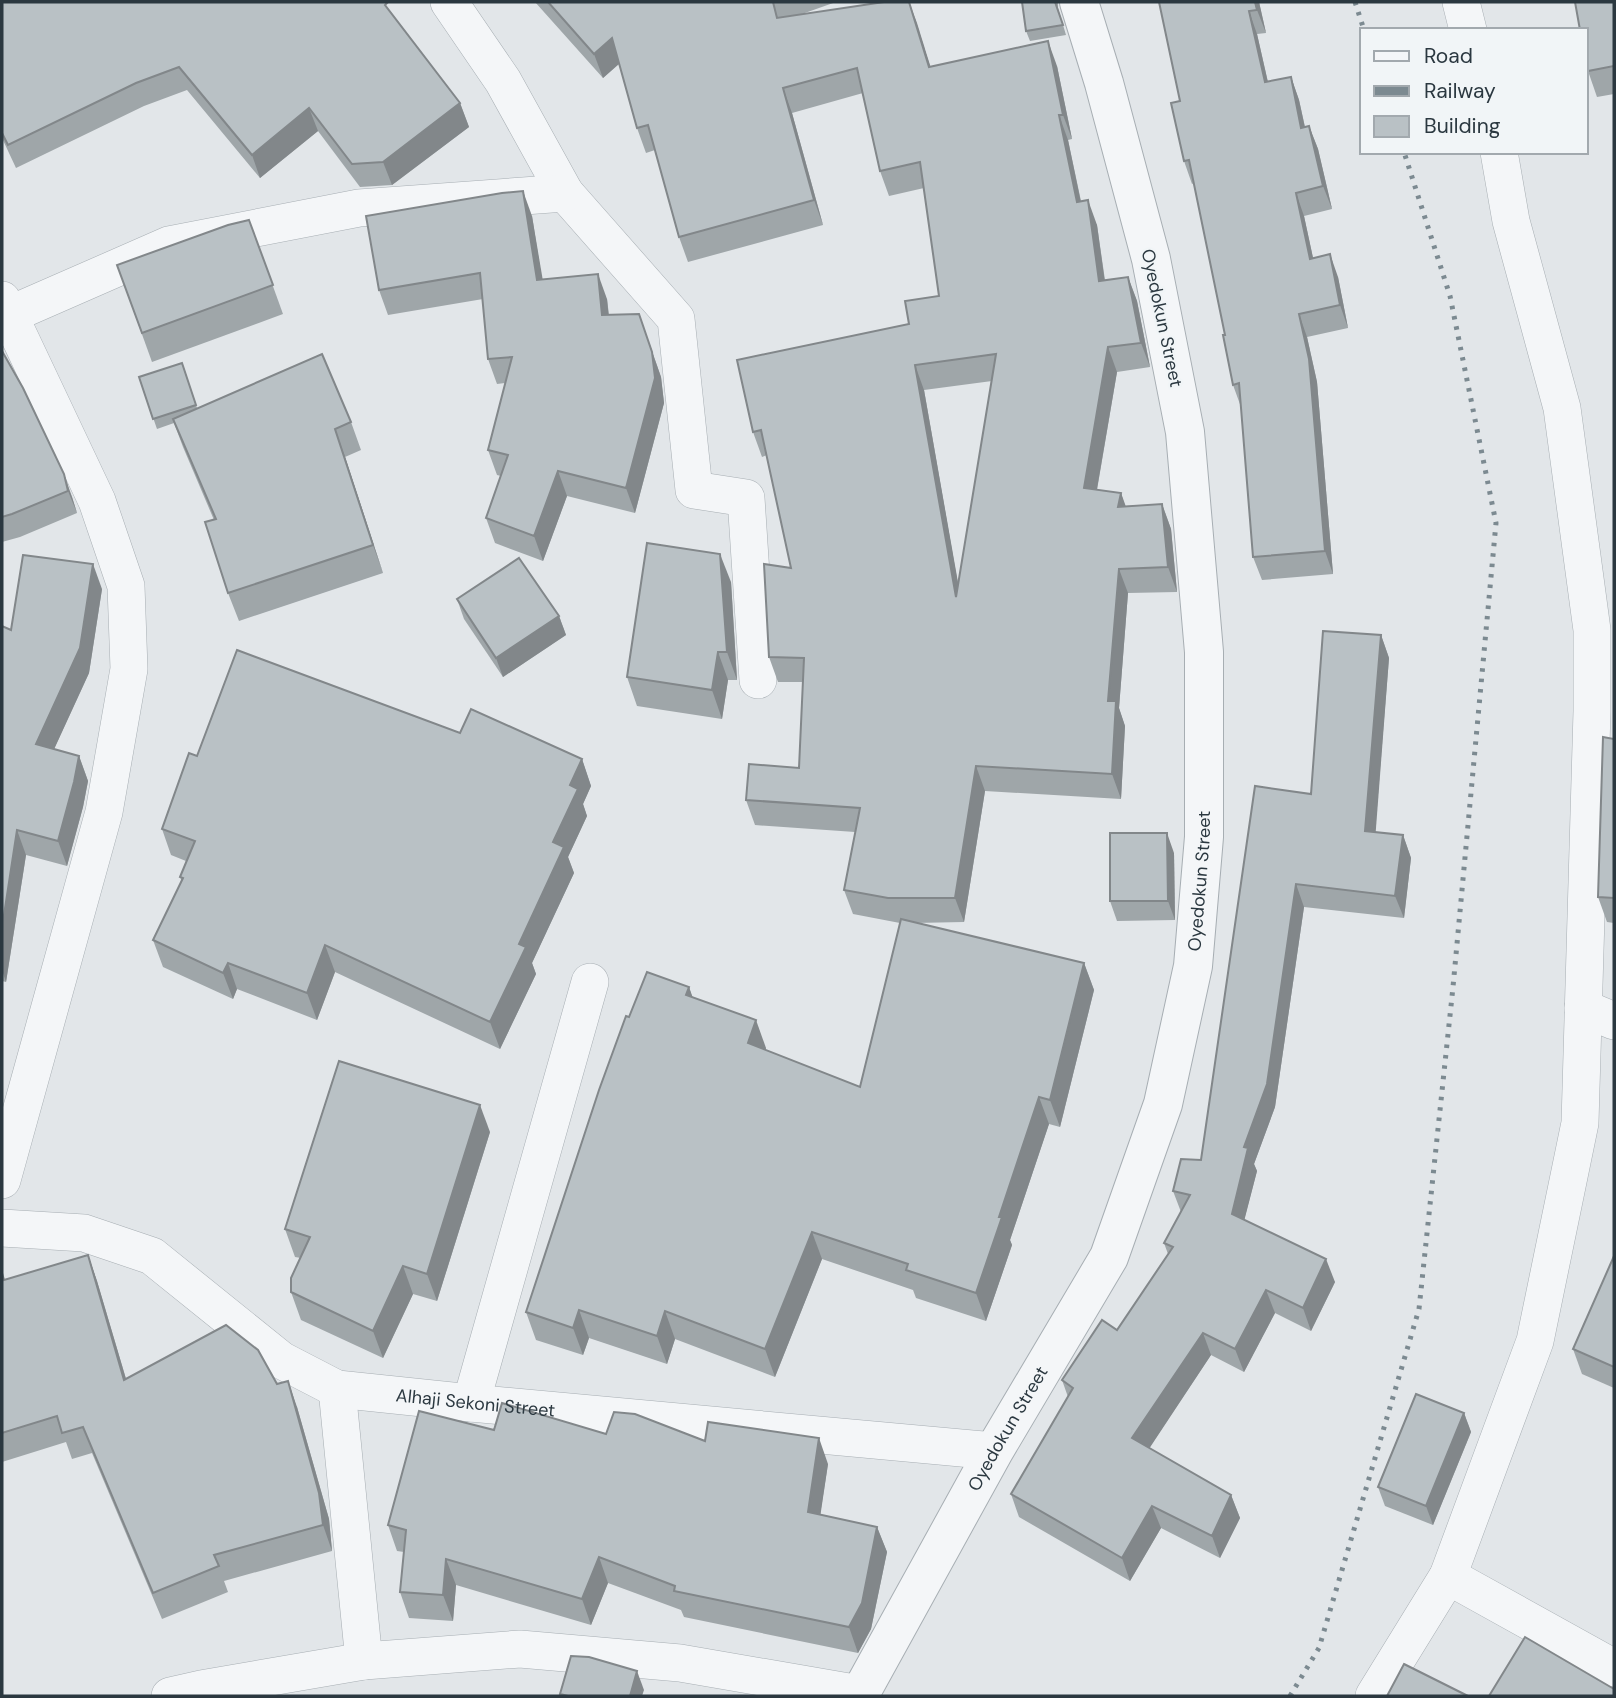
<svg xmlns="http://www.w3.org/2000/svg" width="1616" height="1698" viewBox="0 0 1616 1698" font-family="'DM Sans',sans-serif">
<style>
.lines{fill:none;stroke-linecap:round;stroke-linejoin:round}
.minor-casing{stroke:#a7aeb3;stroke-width:38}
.tertiary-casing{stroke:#a7aeb3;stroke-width:40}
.minor{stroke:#f4f6f8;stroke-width:37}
.tertiary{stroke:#f4f6f8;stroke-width:38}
.rail{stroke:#7c8a91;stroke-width:5;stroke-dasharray:3.5 7;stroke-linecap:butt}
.wall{fill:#9fa6a9;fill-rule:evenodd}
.shaded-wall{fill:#82878a}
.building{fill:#b9c1c5;stroke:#82878a;stroke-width:2;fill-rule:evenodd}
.labels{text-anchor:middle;stroke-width:5;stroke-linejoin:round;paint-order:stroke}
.street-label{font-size:18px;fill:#2b3840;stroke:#f1f5f7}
</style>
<rect width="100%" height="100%" fill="#e2e6e9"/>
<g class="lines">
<!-- minor casing -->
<g class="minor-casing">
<g id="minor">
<path d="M449,2l54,79 62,112 111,126 18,171 52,8 12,182"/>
<path d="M1461,2l7,28"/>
<path d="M2,300l95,201 29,85 3,83 -25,143 -102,368"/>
<path d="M9,315l160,-70 190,-37 206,-15"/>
<path d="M1583,1008l31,13"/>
<path id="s1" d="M2,1228l82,5 68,23 129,104 56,29 134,14 523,48"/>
<path d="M337,1389l27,272"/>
<path d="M471,1403l119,-421"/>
<path d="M1448,1576l166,92"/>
<path d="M170,1696l31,-7 163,-28 156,-12 160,14 180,31"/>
<path d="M1374,1696l74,-120 87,-235 45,-218 12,-412v-81l-30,-222 -51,-187 -12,-69"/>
</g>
</g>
<!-- tertiary casing -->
<g class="tertiary-casing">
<g id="tertiary">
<path id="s2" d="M859,1696l135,-245 115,-194 54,-153 30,-138 11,-129v-185l-19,-220 -34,-173 -47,-176 -25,-81"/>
</g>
</g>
<!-- minor -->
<use href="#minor" class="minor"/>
<!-- tertiary -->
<use href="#tertiary" class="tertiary"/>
<!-- rail -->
<g class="rail">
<path d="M1355,2l9,28"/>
<path d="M1290,1696l29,-48 100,-339 34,-322 43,-464 -46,-227 -46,-144"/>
</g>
</g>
<!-- wall -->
<g class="wall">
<path d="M2,2l388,9 70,92 9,24 -77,58 -32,2 -42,-56 -58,47 -73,-88 -43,16 -128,62 -14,-30z"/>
<path d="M535,2h301l-34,12 107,-12 21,64h127l15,73 -4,1 13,61 16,24 8,55 23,-3 9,24 13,66 -33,5 -20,118 24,3 4,13 37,-2 9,25 6,63 -49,1 -9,115 6,18 -4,73 -136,-8 -21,131 -50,1 170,40 10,27 -34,137 -11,-3 -39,116 2,5 -26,76 -70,-23 -3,-8 -91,-31 -47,118 -100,-38 -8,25 -78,-26 -6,17 -47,-15 -10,-28 103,-295 60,-30 3,10 74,51v2l94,37 40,-164 -47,-9 -9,-24 11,-58 -100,-7 -9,-25 53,-32 4,-86h-25l-9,-25 22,-89 -24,-113 -5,2 -9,-25 156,-108 30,-28 -15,-108 -35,8 -9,-25 -17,-78 -71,20 31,112 -135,37 -9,-25 -24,-87 -9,3 -9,-25 -18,-64 -16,14zM992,381l-34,203 -34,-194z"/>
<path d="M1022,2h36v6l8,27 -36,6 -4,-10z"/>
<path d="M1159,2h100l7,31 -9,1 11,48 23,-5 8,23 6,27 4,-1 9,23 14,60 -28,7 9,42 25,19 10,51 -41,9 10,45 16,192 -71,6 -9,-23 -12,-150 -8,-22 -8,-50 -31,-152 -2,1 -8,-23 -4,-60z"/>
<path d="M1614,2v92l-17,3 -9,-26z"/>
<path d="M532,216l10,64 65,19 2,16 30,-1 22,63 3,26 -29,110 -68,-17 -24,65 -48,-18 -9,-25 15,-42 -4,-1 -9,-25 17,-67 -8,1 -9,-25 -5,-60 -95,16 -9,-25z"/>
<path d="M249,220l34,94 -131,48 -35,-97z"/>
<path d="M2,351l70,146 5,16 -57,24 -18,5z"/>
<path d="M182,363l15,45 154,14 10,28 -16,7 38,116 -144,48 -11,-28 -14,-73 -31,-73 -9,-24 -17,6 -18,-52z"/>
<path d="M731,582l6,98h-9l-6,39 -85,-13 -10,-29z"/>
<path d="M102,589l-13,84 -35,76 25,7 9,25 -5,26 -16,59 -41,-11 -20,127 -4,-1v-355l9,4z"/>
<path d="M457,599l102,17 7,19 -63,42 -39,-58z"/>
<path d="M1381,635l8,23 -14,174 28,3 8,23 -7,60 -100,-11 -29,200 -21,57 3,7 -13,49 91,62 -24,49 -36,-18 -31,59 -33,-17 -62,93 82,47 9,23 -20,40 -59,-30 -31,53 -111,-64 -8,-23 57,-97 -6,-17 55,-50 51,-76 -4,-11 17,-31 -8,-21 28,-31 110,-366z"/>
<path d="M460,733l122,26 9,27 -8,18 4,12 -19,41 6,16 -42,90 4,11 -36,75 -165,-77 -18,48 -80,-31 -4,10 -70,-32 -10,-27 29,-58 -2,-5 6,-16 -15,-6 -9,-26 35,-73z"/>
<path d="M1614,739v184l-7,-1 -9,-25z"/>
<path d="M1174,853l1,67 -58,1 -7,-20z"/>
<path d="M490,1132l-53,169 -24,-7 -30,64 -82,-38 -10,-28 10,-34 -6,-1 -10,-28z"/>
<path d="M88,1255l9,26 29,98 151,5 20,23 32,112 3,32 -108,30 4,11 -66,27 -70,-166 -20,6 -6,-17 -64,20v-189l2,7z"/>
<path d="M1614,1256v132l-32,-14 -9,-25z"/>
<path d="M1464,1413l7,19 -38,93 -48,-19 -7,-19z"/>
<path d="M494,1430l112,4 99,7 123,23 -8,51 57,12 10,25 -16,77 -13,24 -174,-36 -3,-7 -73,-27 -17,42 -135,-40 -3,36 -44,-3 -9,-26 4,-40 -7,-1 -9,-26z"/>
</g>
<!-- shaded-wall -->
<g class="shaded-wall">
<path d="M909,2l8,21 21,68 -9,-24z"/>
<path d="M1255,2h4l7,31 -9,-23z"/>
<path d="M1249,11l8,23 16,71 -8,-23z"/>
<path d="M612,38l9,24 -18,16 -9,-24z"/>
<path d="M1048,41l9,25 15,73 -9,-24z"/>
<path d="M1291,77l8,23 11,51 -9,-23z"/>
<path d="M783,88l9,25 31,112 -9,-25z"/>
<path d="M460,103l9,24 -77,58 -9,-23z"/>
<path d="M309,108l9,23 -58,47 -8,-23z"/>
<path d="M1059,115l9,25 18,87 -9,-25z"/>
<path d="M1309,126l9,23 14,60 -9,-23z"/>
<path d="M523,191l9,25 15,89 -10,-25z"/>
<path d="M1296,193l8,23 14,65 -8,-22z"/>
<path d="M1088,200l9,25 11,80 -9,-24z"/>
<path d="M1330,254l8,23 10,51 -8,-23z"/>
<path d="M598,274l9,25 4,41 -9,-25z"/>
<path d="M1128,277l9,24 13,66 -9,-24z"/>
<path d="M639,314l22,63 3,26 -29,110 -9,-25z"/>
<path d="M1299,314l8,23 10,45 16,192 -8,-23z"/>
<path d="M1108,347l9,25 -24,140 -9,-24z"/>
<path d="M915,365l9,25 41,232 -9,-25z"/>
<path d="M335,429l10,28 38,116 -10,-28z"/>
<path d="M558,471l9,25 -24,65 -9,-25z"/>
<path d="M64,474l8,23 5,16 -9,-22z"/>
<path d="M1121,493l9,25 -12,-11z"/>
<path d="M1162,504l9,25 6,63 -9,-25z"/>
<path d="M720,554l11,28 6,98 -10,-28z"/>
<path d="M93,564l9,25 -13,84 -44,96 -9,-25z"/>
<path d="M1119,569l9,24 -9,115 6,18 -4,73 -9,-25 -4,-73z"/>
<path d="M559,616l7,19 -63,42 -7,-19z"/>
<path d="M1381,635l8,23 -15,196 -9,-23z"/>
<path d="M718,652l10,28 -6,39 -10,-29z"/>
<path d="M79,756l9,25 -5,26 -16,59 -9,-25z"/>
<path d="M582,759l9,27 -8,18 4,12 -19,41 6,16 -42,90 4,11 -36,75 -10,-27 29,-78 51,-159z"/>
<path d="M976,766l9,25 -21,131 -9,-24z"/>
<path d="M17,830l9,25 -20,127 -4,-12v-42z"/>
<path d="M1167,833l7,20 1,67 -7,-19z"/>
<path d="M1403,835l8,23 -7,60 -9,-22z"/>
<path d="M1296,884l8,23 -29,200 -21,57 3,7 -17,66 -8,-23z"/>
<path d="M325,945l10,27 -18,48 -10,-27z"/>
<path d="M228,963l9,26 -4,10 -10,-26z"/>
<path d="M1084,963l10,27 -34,137 -10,-27z"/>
<path d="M689,987l10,28 -13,-20z"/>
<path d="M756,1020l10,28 -8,23 -10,-28z"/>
<path d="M1039,1097l10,27 -39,116 2,5 -26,76 -10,-28 23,-76z"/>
<path d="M480,1105l10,27 -53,169 -10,-27z"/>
<path d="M812,1232l10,27 -47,118 -10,-28z"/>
<path d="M88,1255l9,26 37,125 -10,-26z"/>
<path d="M1326,1259l9,23 -24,49 -8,-23z"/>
<path d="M403,1266l10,28 -30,64 -10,-27z"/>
<path d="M1266,1290l9,23 -31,59 -9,-23z"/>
<path d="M579,1310l10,28 -6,17 -10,-27z"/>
<path d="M665,1311l10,28 -8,25 -10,-28z"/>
<path d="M1203,1333l8,22 -70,106 -9,-23z"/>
<path d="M288,1381l9,26 32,112 3,32 -9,-26z"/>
<path d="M1464,1413l7,19 -38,93 -7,-19z"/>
<path d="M819,1438l9,26 -11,74 -9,-26z"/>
<path d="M1231,1495l9,23 -20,40 -8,-22z"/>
<path d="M1152,1506l9,22 -31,53 -8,-23z"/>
<path d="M877,1527l10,25 -16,77 -13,24 -9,-26z"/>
<path d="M599,1557l9,26 -17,42 -9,-26z"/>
<path d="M446,1559l10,26 -3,36 -10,-26z"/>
<path d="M637,1671l7,19 -2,6h-12z"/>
</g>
<!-- building -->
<g class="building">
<path d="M2,2h383l2,1 -2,2 75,98 -77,59 -31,2 -43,-56 -57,47 -73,-88 -43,16 -128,62 -6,-12z"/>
<path d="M548,2h225l4,16 107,-16h25l20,65 119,-26 15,74h-4l18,87 11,-2 11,81 29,-4 13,66 -33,4 -24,141 37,5 -3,14 44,-3 6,63 -49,2 -11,132h8l-4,73 -136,-8 -21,132h-67l-44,-8 16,-82 -114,-8 3,-36 50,4 5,-110 -35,-1 -5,-93 27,4 -30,-138 -8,2 -16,-72 172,-36 -4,-23 34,-5 -19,-134 -40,9 -23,-103 -74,20 31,112 -135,37 -31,-112 -11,3 -25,-90 -18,16zM996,354l-40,243 -41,-232z"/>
<path d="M1022,2h33l8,23 -37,6z"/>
<path d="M1159,2h96l2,8 -8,1 16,71 26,-5 10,51 8,-2 14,60 -27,7 14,66 20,-5 10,51 -41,9 10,45 16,192 -72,6 -14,-174 -6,2 -10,-50h2l-36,-175 -5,1 -13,-58 9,-2z"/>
<path d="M1575,2h39v64l-26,5 -2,-7v-34h-6z"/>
<path d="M523,191l14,89 61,-6 4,41 37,-1 13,38 3,26 -29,110 -68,-17 -24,65 -48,-18 22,-63 -20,-5 24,-93 -24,2 -8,-86 -101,17 -13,-74 136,-23z"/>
<path d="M249,220l24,65 -131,48 -25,-68 111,-40z"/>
<path d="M2,351l21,37 41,86 4,17 -56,23 -10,3z"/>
<path d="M322,354l29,68 -16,7 38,116 -145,48 -23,-71 11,-3 -43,-100z"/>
<path d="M182,363l14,42 -43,14 -14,-42z"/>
<path d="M647,543l73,11 7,98h-9l-6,38 -85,-13z"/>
<path d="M23,555l70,9 -13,84 -44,96 43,12 -5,26 -16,59 -41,-11 -15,98v-302l9,4z"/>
<path d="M519,558l40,58 -63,42 -39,-59z"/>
<path d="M1323,631l58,4 -16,196 38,4 -8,61 -99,-12 -29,200 -23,63 4,1 -16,66 94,45 -23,49 -37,-18 -31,59 -32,-16 -71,105 99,57 -19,41 -60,-30 -30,52 -111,-64 62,-106 -11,-8 40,-60 15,10 56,-83 -9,-4 26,-48 -17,-4 8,-32 20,1 54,-374 56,8z"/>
<path d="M237,650l223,83 11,-24 111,50 -12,26 8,4 -25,53 11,5 -45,97 7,3 -36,75 -165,-77 -18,48 -79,-30 -5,10 -70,-33 30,-62 -3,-1 15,-36 -33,-12 27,-76 8,3z"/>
<path d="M1603,737l11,2v159l-16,-1z"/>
<path d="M1110,833h57l1,68h-58z"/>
<path d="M901,919l183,44 -34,137 -11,-3 -40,120h3l-26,76 -70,-23 2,-6 -96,-32 -47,117 -100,-38 -8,25 -78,-26 -6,18 -47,-16 73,-222 27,-74 3,1 18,-45 42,15 -3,8 70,25 -8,23 112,44z"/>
<path d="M339,1061l141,44 -53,169 -24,-8 -30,65 -82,-39v-14l19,-41 -25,-8z"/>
<path d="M88,1255l36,125 102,-55 32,25 19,34 11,-3 31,112 4,32 -109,30 5,11 -66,27 -70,-166 -21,6 -5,-17 -55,17v-160l2,7z"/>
<path d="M1614,1256v111l-41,-18z"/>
<path d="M1416,1394l48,19 -38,93 -48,-19z"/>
<path d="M502,1403l104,31 8,-22 21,2 70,27 3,-19 111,16 -11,74 69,15 -15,76 -13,24 -175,-36 1,-5 -76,-29 -17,42 -136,-40 -3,36 -43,-3 6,-62 -18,-5 31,-114 75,19z"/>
<path d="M1525,1637l89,52v7h-125z"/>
<path d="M571,1656l18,1 48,14 -7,25h-62l-8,-2z"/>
<path d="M1404,1664l64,32h-81z"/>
</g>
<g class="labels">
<!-- street labels -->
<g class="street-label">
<text transform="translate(1162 318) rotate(78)" y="6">Oyedokun Street</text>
<text dy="6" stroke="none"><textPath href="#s2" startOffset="894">Oyedokun Street</textPath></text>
<text dy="6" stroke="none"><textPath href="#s1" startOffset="522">Alhaji Sekoni Street</textPath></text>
<text dy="6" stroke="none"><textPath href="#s2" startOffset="306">Oyedokun Street</textPath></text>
</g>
</g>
<!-- border -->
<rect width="1616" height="1698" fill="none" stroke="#2b3840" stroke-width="7"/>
<!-- legend -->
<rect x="1360" y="28" width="228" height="126" fill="#f1f5f7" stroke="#a2a9ae" stroke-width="2"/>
<rect x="1374" y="51" width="35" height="10" fill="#f4f6f8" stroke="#a2a9ae" stroke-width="2"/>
<text x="1424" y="63" font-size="21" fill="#2b3840">Road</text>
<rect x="1374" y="86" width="35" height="10" fill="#7c8a91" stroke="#a2a9ae" stroke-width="2"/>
<text x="1424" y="98" font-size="21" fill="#2b3840">Railway</text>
<rect x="1374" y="116" width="35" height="21" fill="#b9c1c5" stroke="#a2a9ae" stroke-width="2"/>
<text x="1424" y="133" font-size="21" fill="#2b3840">Building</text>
</svg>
